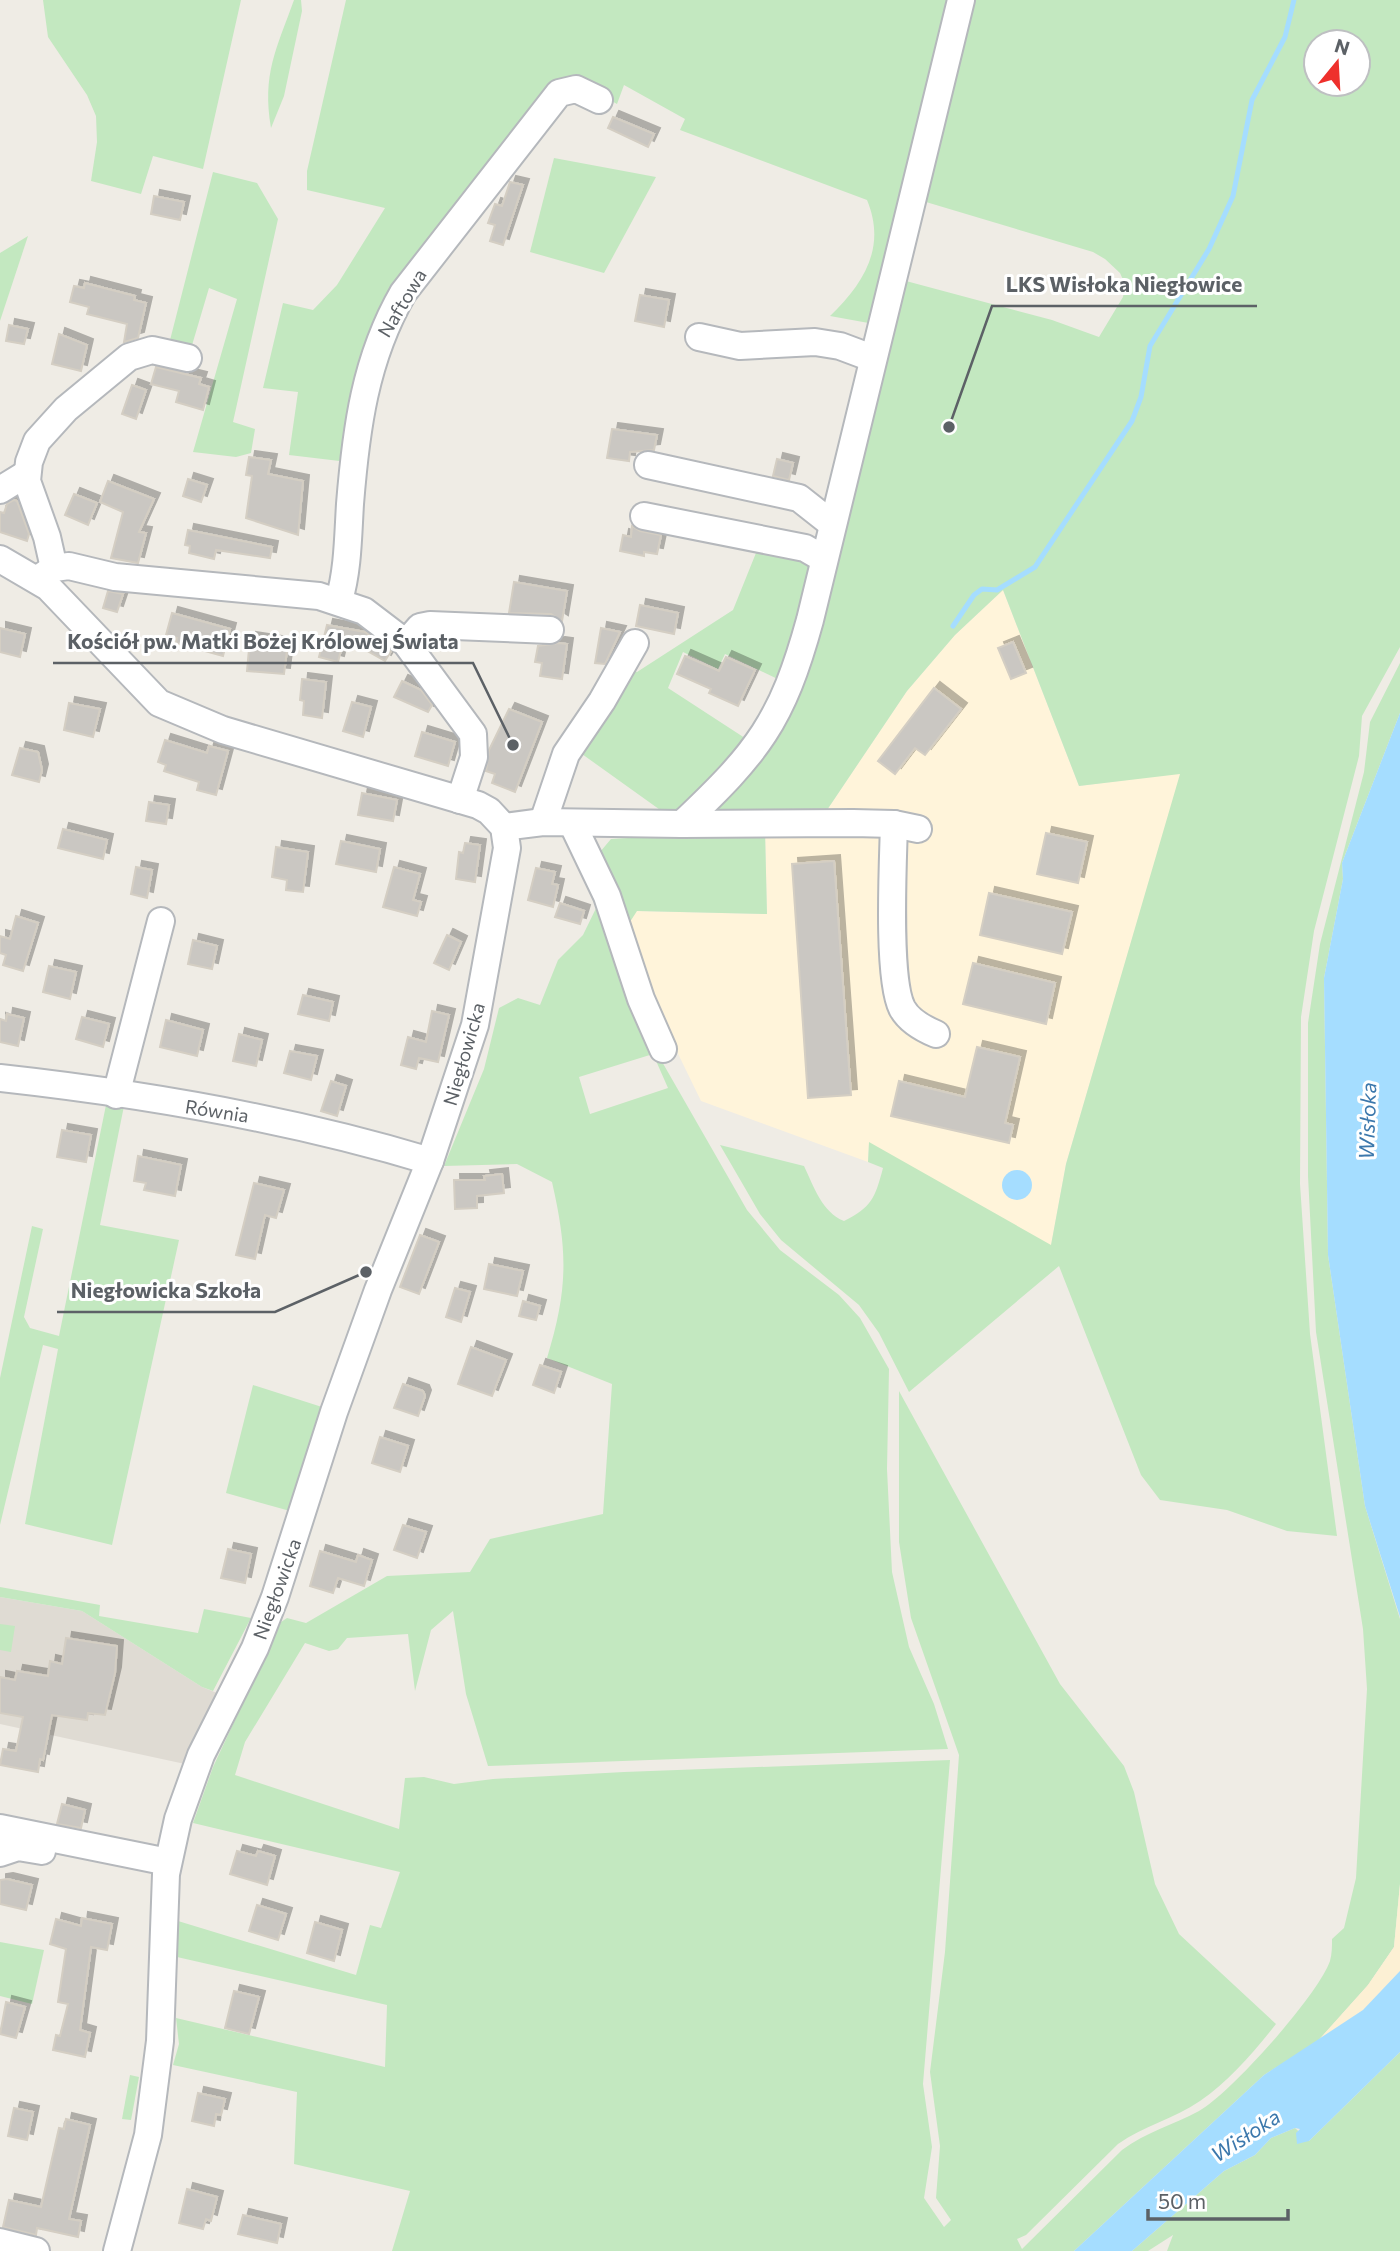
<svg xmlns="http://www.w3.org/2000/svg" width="1400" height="2251" viewBox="0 0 1400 2251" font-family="Commissioner,sans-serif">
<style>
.commercial{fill:#fff4da}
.education{fill:#dfdbd3}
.green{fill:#c3e8c0;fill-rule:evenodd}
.sand{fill:#fcf0d4}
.water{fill:#a5ddff}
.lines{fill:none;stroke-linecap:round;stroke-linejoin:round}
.stream{stroke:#a5ddff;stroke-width:5}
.building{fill:#cac7c2;stroke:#d4cec3;stroke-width:2;filter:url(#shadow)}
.minor-casing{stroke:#b5b8bc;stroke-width:30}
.minor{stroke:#fff;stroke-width:26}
.labels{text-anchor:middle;stroke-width:6;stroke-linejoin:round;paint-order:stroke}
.street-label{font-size:19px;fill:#5c6166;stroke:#fff}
.water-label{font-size:21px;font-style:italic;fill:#3c78ac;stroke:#fff}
.leader{fill:none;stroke:#5c6166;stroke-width:2.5}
.callout-dot{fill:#5c6166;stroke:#fff;stroke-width:2.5}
.callout-label{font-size:21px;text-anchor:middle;font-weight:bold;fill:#5c6166;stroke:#fff;stroke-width:6;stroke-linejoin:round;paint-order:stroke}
</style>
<defs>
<filter id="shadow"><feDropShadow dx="6" dy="-6" stdDeviation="0" flood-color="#0004"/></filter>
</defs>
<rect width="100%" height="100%" fill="#efece5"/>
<!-- commercial -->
<path class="commercial" d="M1003,590l76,196 102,-13 -115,391 -15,82 -182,-103 -1,19 -167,-61 -35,-72 -40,-101 10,-17 131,3 -2,-84 60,-17 82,-122 48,-56z"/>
<!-- education -->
<path class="education" d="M0,1597l82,14 120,76 15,6 -32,71 -185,-40z"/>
<!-- green -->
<g class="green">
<path d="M43,0h198l-38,169 -50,-13 -12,38 -50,-13 6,-39 -1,-26 -9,-21 -39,-58z"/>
<path d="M294,0h7l1,11 -18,85 -13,32c-9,-54 5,-78 23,-128z"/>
<path d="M346,0h608l-80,324 -44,-8c33,-32 57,-68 37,-116l-187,-70 5,-11 -61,-34 -7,19 -34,-19 -174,189 -61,188 -59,-7 9,-63 -35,-4 20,-85 30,7 24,-25 48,-77 -78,-18v-19z"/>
<path d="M966,0h434v647l-38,69 -3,40 -45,175 -13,86 -1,167 10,150 27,202 -50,-5 -60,-21 -67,-10 -19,-25 -82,-209 -150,126 -30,-59 -20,-28 -78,-65 -21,-26 -40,-69 84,21c10,21 18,46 40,55 28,-14 31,-23 39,-53l-15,-6 1,-20 182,103 15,-81 114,-390 -101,12 -76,-196 -48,45 -48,56 -82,122 -125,6 53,-49 153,-489 146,39 47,17 24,-40 2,-13 -5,-11 -15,-14 -12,-7 -167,-50 -8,-8zM1316,42h42v42h-42z"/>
<path d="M554,158l102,19 -52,96 -74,-21z"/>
<path d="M213,172l44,11 21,36 -45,203 22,7 -4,24 -15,4 -43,-5 44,-153 -28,-11 -19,64 -22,-4z"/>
<path d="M28,236l-28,85v-68z"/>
<path d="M760,543l55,20 -31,119 -59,-28 -7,15 -35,-17 -15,36 83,54 -68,70h-20l-88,-63 52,-82 10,5 96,-62z"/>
<path d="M1400,663v50l-58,150 1,16 -19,99 4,277 37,251 35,113v265l-6,63 -26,38 -52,58 -52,32 -190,176h-682l18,-60 -116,-27 3,-72 -124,-27 6,-21 -3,-26 209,49 2,-62 -210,-48 1,-36 178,54 14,-50 11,3 19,-56 -207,-49 20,-56 68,-145 6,-4 19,5 81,-47 83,-4 20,-33 113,-25 9,-130 -65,-26c21,-69 21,-106 5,-176l-35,-18 -73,2 40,-97 15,-61 19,-10 22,7 18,-45 25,-25 18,-37 56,155 90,157 33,40 59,45 21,23 29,51 -2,100 5,103 17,75 25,57 14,45 -460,17 -22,-72 -13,-83 -22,19 -16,61 -7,-57 -61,4 -9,11 -9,2 -24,-8 -60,99 -10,33 164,54 6,-51 19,-1 30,7 39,-5 131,-7 326,-12 -27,324 9,63 -8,51 20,29 7,-7 -15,-22 4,-52 -10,-74 15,-120 14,-197 -48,-137 -12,-76v-151l161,293 64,82 10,26 21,92 24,50 97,90c-22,28 -47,57 -76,77 -26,18 -57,25 -82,43l-92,91 -9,4 5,10 100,-99c24,-18 51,-25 77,-39 32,-18 119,-116 131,-150 2,-7 2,-15 2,-22l12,-11 12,-50 11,-189 -4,-60 -47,-297 -8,-156v-153l12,-79 44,-172 6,-50zM653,1054l15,34 -78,26 -11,-37z"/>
<path d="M765,830l2,84 -130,-3 -11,17 -26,-76 11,-13z"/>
<path d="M106,1105l18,1 -24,119 79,15 -67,305 -87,-21 33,-175 -15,-4 -43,180v-147l32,-152 11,3 -19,88 6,11 29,8z"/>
<path d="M253,1385l69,22 -32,104 -64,-18z"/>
<path d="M0,1587l100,18 -1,11 99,17 6,-24 47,9 -38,73 -11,-4 -120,-76 -82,-14z"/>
<path d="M0,1624l15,2 -4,26 -11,-2z"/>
<path d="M0,1942l44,8 -12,54 -32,-8z"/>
<path d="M1400,2052v199h-233l6,-16 -25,16h-16l92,-80 31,-16 16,-17 24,-10 14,13z"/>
<path d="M130,2075l9,2 -8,43 -9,-1z"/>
</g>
<!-- sand -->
<path class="sand" d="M1400,1884v87l-37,39 -47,33 52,-58 26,-38z"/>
<!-- water -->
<g class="water">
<path d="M1400,713v904l-35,-111 -37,-251 -4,-277 19,-99 -1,-16z"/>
<circle cx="1017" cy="1185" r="15"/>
<path d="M1400,1971v81l-91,89 -12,3 -1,-11 4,-4 -5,-1 -24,10 -16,17 -31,16 -92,80h-58l190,-176 99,-65z"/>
</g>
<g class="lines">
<!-- stream -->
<path class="stream" d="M953,626l21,-31 8,-6 15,1 38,-23 97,-146 9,-24 9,-51 59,-97 24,-53 19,-96 33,-63 9,-37"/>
</g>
<!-- building -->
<g class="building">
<path d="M613,117l41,17 -6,13 -40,-19z"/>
<path d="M510,182l13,3 -20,60 -13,-4 5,-16 -7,-2 7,-19 7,2z"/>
<path d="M154,196l30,6 -4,18 -29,-6z"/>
<path d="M85,283l50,13 -1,4 12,3 -8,35 -14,4 3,-18 -40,-10 2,-7 -19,-5 4,-16 10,2z"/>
<path d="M640,295l29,5 -5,27 -29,-6z"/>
<path d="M9,325l19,4 -4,15 -18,-3z"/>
<path d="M59,334l28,11 -6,26 -29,-7z"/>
<path d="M156,367l45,11 -2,6 10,3 -6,23 -27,-8 3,-11 -28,-7z"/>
<path d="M132,385l14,5 -10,29 -14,-5z"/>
<path d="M612,429l45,6 -3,15 -24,2 -1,9 -22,-3z"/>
<path d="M249,457l22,3 -3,14 35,7 -5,54 -52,-17 6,-42 -6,-1z"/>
<path d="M777,459l16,4 -4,17 -16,-4z"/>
<path d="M188,479l19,6 -6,17 -18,-6z"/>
<path d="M108,481l46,18 -15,33 7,1 -8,30 -27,-5 12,-46 -23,-10z"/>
<path d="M74,494l23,9 -9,22 -23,-10z"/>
<path d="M14,500l3,1 12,33 -2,7 -27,-9v-20l4,1 3,-9z"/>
<path d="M632,526l8,5 21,4 -4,19 -13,-2v4l-24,-5 3,-16 8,2z"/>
<path d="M188,530l84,17 -2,11 -54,-8 -2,9 -25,-6 1,-7 -5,-1z"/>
<path d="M514,582l53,9 -5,30 -11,-7 -42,-1z"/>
<path d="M108,591l15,3 -6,18 -14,-4z"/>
<path d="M640,605l38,8 -4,21 -38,-8z"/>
<path d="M172,613l58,16 -7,27 -47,-13 1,-5 -11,-3z"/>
<path d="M327,625l38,7 26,19 -6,10 -41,-23 -6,24 -19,-5z"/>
<path d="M0,628l25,6 -5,23 -20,-5z"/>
<path d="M601,628l19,4 -15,32 -10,-1z"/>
<path d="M250,638l33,5 -1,7h5l-3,24 -37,-3z"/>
<path d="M1013,642l13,31 -15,6 -13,-31z"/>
<path d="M559,643l8,1 -5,35 -22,-3 2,-13 -7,-1 3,-16z"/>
<path d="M685,656l34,15 7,-14 29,13 -17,36 -29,-13 2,-4 -34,-15z"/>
<path d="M302,679l24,3 -4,36 -19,-3 1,-14 -4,-1z"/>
<path d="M402,681l19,9 11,15 -4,7 -34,-15z"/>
<path d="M934,688l27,21 -36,46 -10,-7 -20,26 -17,-13z"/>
<path d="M352,702l19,5 -8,30 -20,-6z"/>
<path d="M69,703l31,6 -7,28 -29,-7z"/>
<path d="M509,709l33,13 -27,70 -23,-9 3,-9 -9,-3 3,-21z"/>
<path d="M422,732l33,10 -7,24 -33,-10z"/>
<path d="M165,740l42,13 2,-7 19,5 -12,44 -19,-5 2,-8 -35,-11 2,-6 -8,-3z"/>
<path d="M20,748l18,4 4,18 -3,12 -27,-7z"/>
<path d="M362,793l35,7 -4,21 -35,-6z"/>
<path d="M149,802l20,3 -3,19 -20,-3z"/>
<path d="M63,829l44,11 -4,19 -45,-11z"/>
<path d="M1046,833l41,9 -9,41 -41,-9z"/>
<path d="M341,841l39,8 -4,23 -40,-8z"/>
<path d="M465,843l15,2 -5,37 -19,-3 3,-27 4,1z"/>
<path d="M276,847l32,5 -5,40 -17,-2 1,-10 -15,-3z"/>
<path d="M834,861l17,234 -43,3 -16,-234z"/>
<path d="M136,867l16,3 -5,28 -16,-4z"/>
<path d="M394,867l26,7 -7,26 8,2 -4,14 -34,-9z"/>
<path d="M536,868l19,4 -3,12 6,1 -5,22 -25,-7z"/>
<path d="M989,893l83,19 -10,42 -82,-19z"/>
<path d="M560,903l24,8 -4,13 -25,-7z"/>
<path d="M16,916l22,7 -15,48 -20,-6 3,-10 -6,-2v-17l10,3z"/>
<path d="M447,935l14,7 -12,28 -15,-7z"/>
<path d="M193,940l24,6 -5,23 -24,-5z"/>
<path d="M973,963l82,20 -9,41 -83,-20z"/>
<path d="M49,966l27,6 -6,27 -27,-7z"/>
<path d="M303,995l30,7 -4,19 -31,-7z"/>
<path d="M432,1011l17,4 -11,47 -19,-4 -3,11 -15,-4 7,-28 18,5z"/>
<path d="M7,1014l17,4 -6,28 -18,-4v-23l6,2z"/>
<path d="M82,1017l27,7 -6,23 -27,-8z"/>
<path d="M166,1020l37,10 -6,26 -37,-9z"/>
<path d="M239,1034l23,6 -6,26 -23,-5z"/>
<path d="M977,1047l43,10 -15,66 8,2 -4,18 -118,-27 8,-35 66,16z"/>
<path d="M290,1051l27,5 -6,24 -27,-7z"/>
<path d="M331,1081l15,5 -9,30 -16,-5z"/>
<path d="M62,1130l29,5 -5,27 -29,-5z"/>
<path d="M138,1156l43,9 -6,31 -31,-6 2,-7 -12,-2z"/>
<path d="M502,1174l2,19 -27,3v12l-22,1 -1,-29h31l-1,-4z"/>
<path d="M254,1183l30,7 -8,28 -11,-3 -10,44 -19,-4z"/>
<path d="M420,1235l19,7 -20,52 -19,-7z"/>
<path d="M489,1264l34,7 -6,25 -33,-7z"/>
<path d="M455,1288l15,4 -9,30 -15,-5z"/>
<path d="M523,1301l17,5 -4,14 -17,-4z"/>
<path d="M471,1347l35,13 -14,36 -34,-12z"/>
<path d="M540,1365l21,7 -7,21 -21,-8z"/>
<path d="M403,1384l20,7 2,5 -7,20 -24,-8z"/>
<path d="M380,1437l28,9 -8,26 -28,-9z"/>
<path d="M403,1525l23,7 -9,26 -23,-8z"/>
<path d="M228,1549l23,5 -6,29 -24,-5z"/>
<path d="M320,1551l36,11 2,-7 14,5 -8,26 -26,-8 -5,15 -23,-7z"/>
<path d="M66,1638l51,8 -2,27 -10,42 -17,-2 -1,7 -35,-5 -9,45 -3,-1 -2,13 -38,-7 3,-16 13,2 7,-34 -23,-4v-36l15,3 2,-9 31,5 2,-15 12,3z"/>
<path d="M62,1804l23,6 -4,18 -24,-4z"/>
<path d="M237,1851l19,5 2,-5 17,5 -8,29 -37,-11z"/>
<path d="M7,1879l25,6 -6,25 -26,-6v-24z"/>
<path d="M257,1905l29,9 -8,26 -29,-9z"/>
<path d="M82,1918l30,6 -5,26 -16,-3 -11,83 10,3 -5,24 -32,-7 3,-15 4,1 8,-32 -10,-2 8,-53 -16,-5 6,-25 25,7z"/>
<path d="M315,1922l27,8 -8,31 -27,-8z"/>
<path d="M234,1991l25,6 -10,37 -24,-6z"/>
<path d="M6,2002l19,5 -9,31 -16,-4z"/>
<path d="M198,2093l27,6 -4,16 -5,-1 -2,12 -22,-5z"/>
<path d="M14,2108l19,4 -6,28 -19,-4z"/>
<path d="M66,2119l24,6 -21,94 12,2 -3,16 -41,-9 -1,7 -33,-8 6,-27 32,7 18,-79 5,1z"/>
<path d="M187,2189l30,8 -6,24 -5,-2 -3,10 -24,-6z"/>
<path d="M243,2215l38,9 -4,19 -39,-9z"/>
</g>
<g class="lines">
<!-- minor casing -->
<g class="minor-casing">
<g id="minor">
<path d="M699,337l41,9 75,-4 25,4 32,12"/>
<path d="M648,465l151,33 33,26"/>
<path d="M0,490l26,-16"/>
<path d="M644,516l161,32 19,11"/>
<path d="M0,559l48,28 111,116 64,27 255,75 11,6 15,16 3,21 -32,177 -45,136 -52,129 -44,122 -59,185 -20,51 -54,107 -23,64 -12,55 -6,167 -12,94 -31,116"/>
<path d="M54,568l-7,-31 -20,-56 2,-19 8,-21 29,-32 63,-52 23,-7 36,8"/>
<path d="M38,579l16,-11 15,-2 46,11 204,19 45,15 42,32 67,91 1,23 -14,43"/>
<path d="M339,600c9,-30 9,-64 11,-96 6,-75 15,-145 53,-211l156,-200 17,-4 23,11"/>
<path d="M406,643l14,-16 10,-2 120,5"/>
<path d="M543,822l23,-68 36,-53 33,-58"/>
<path d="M572,823l35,73 34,103 22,50"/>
<path d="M682,824l171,-1 41,1 24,5"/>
<path d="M894,824c-1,38 -7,154 8,184 7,13 22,21 34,26"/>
<path d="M504,827l39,-5 139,2c76,-72 100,-102 128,-204l151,-620"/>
<path d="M0,1078c145,16 291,41 430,83"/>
<path d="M116,1095l45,-174"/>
<path d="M0,1828l168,34"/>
<path d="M0,1853l18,-6 24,4"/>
<path d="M0,2242l36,9"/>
</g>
</g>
<!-- minor -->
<use href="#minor" class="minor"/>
</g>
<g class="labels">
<!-- street labels -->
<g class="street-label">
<text transform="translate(402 303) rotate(-59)" y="7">Naftowa</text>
<text transform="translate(464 1054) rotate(-74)" y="7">Niegłowicka</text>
<text transform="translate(217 1111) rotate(9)" y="7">Równia</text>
<text transform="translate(277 1589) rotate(-70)" y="7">Niegłowicka</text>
</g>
<!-- water labels -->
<g class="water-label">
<text transform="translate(1368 1121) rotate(-88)" y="7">Wisłoka</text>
<text transform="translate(1246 2136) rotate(-33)" y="7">Wisłoka</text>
</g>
</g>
<!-- callouts -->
<path class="leader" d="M949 427L992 306H1257M513 745L473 663H53M366 1272L275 1312H57"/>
<g class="callout-dot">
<circle cx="949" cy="427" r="7"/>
<circle cx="513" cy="745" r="7"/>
<circle cx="366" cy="1272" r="7"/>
</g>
<g class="callout-label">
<text x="1124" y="292">LKS Wisłoka Niegłowice</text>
<text x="263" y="649">Kościół pw. Matki Bożej Królowej Świata</text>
<text x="166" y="1298">Niegłowicka Szkoła</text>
</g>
<!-- north arrow -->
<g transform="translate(1337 63) rotate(18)"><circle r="33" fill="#ffffff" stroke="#bec0c2" stroke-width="2"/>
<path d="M0-5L12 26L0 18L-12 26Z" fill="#ee302c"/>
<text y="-10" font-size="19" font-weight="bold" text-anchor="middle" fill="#5c6166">N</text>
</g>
<!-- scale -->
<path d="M1148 2209v10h140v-10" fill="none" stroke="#5c6166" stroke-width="3.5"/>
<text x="1158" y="2209" font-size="21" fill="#5c6166" stroke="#ffffff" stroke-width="5" paint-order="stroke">50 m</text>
</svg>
